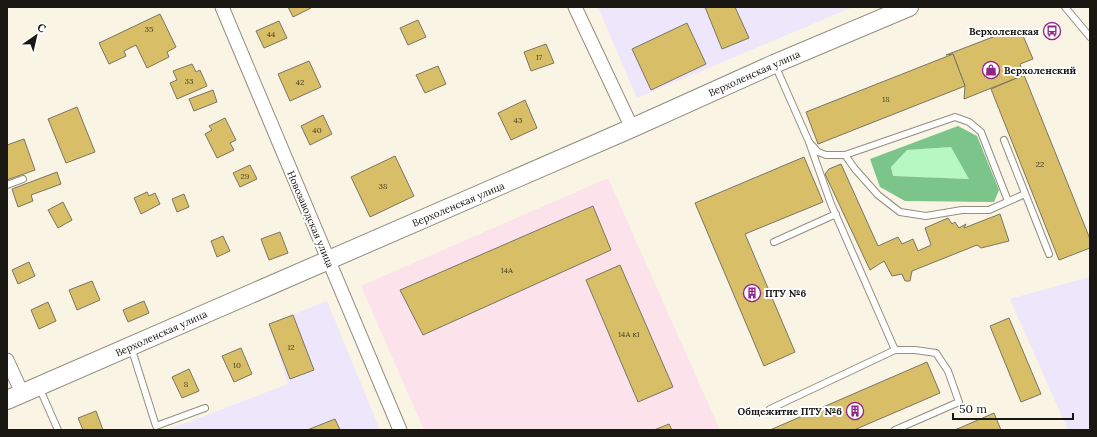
<svg xmlns="http://www.w3.org/2000/svg" width="1097" height="437" viewBox="0 0 1097 437" font-family="Lora,serif">
<style>
.industrial{fill:#eee6fb}
.education{fill:#fce3eb}
.green{fill:#b6f7c2}
.forest{fill:#7bc48a;fill-rule:evenodd}
.building{fill:#d8be67;stroke:#7a7566}
.lines{fill:none;stroke-linecap:round;stroke-linejoin:round}
.lane-casing{stroke:#938e7f;stroke-width:8}
.street-casing{stroke:#938e7f;stroke-width:15}
.secondary-casing{stroke:#938e7f;stroke-width:20}
.lane{stroke:#fff;stroke-width:6}
.street{stroke:#fff;stroke-width:13}
.secondary{stroke:#fff;stroke-width:18}
.labels{text-anchor:middle;stroke-width:4;stroke-linejoin:round;paint-order:stroke}
.number-label{font-size:8px;fill:#494126}
.poi-label{font-size:10px;font-weight:bold;fill:#191711;stroke:#fff;text-anchor:end}
.street-label{font-size:10px;fill:#191711;stroke:#fff}
</style>
<rect width="100%" height="100%" fill="#f9f4e3"/>
<!-- industrial -->
<g class="industrial">
<path d="M598,7h255l-216,91z"/>
<path d="M1090,277v153h-22l-58,-131z"/>
<path d="M327,301l53,129h-213l121,-46 -19,-60z"/>
</g>
<!-- education -->
<path class="education" d="M608,178l112,252h-296l-63,-144z"/>
<!-- green -->
<path class="green" d="M951,147l19,32 -77,-3 -2,-9 16,-17z"/>
<!-- forest -->
<path class="forest" d="M958,126l19,10 22,54 -5,12 -89,-1 -25,-14 -10,-28zM951,147l18,32 -76,-3 -2,-9 16,-17z"/>
<!-- building -->
<g class="building">
<path d="M288,7h22l1,1 -18,9z"/>
<path d="M705,7h30l14,31 -27,11z"/>
<path d="M160,14l16,33 -9,5 2,5 -22,11 -11,-23 -12,6 2,5 -17,8 -10,-21z"/>
<path d="M418,20l8,17 -18,8 -8,-17z"/>
<path d="M279,21l8,17 -23,10 -8,-17z"/>
<path d="M687,23l19,41 -55,26 -19,-41z"/>
<path d="M1021,31l12,28 -13,5 4,11 -60,24 1,-13 -12,-32 -7,1 60,-23 2,4z"/>
<path d="M546,44l8,19 -23,8 -7,-19z"/>
<path d="M953,54l12,32 -147,58 -12,-32z"/>
<path d="M309,61l12,26 -31,14 -12,-27z"/>
<path d="M192,64l4,8 4,-2 7,16 -30,13 -7,-16 7,-3 -4,-9z"/>
<path d="M438,66l8,18 -21,9 -9,-18z"/>
<path d="M1024,75l66,164v9l-31,12 -68,-171z"/>
<path d="M213,90l4,12 -23,9 -5,-12z"/>
<path d="M525,100l12,28 -26,12 -13,-27z"/>
<path d="M77,107l18,45 -29,11 -18,-44z"/>
<path d="M323,115l9,19 -22,11 -9,-19z"/>
<path d="M225,118l11,22 -6,3 4,7 -17,8 -12,-24 7,-4 -3,-4z"/>
<path d="M24,139l11,31 -28,10v-35z"/>
<path d="M395,156l19,40 -44,21 -19,-40z"/>
<path d="M804,157l19,45 -78,32 50,118 -31,14 -69,-163z"/>
<path d="M841,164l37,82 20,-9 4,7 11,-5 5,12 13,-6 -6,-17 23,-10 4,6 3,-2 4,6 7,-4 -2,4 36,-14 9,27 -28,7 -4,-3 -65,26 -2,10h-5l-3,-7 -10,2 -8,-15 -14,9 -45,-96 4,-5z"/>
<path d="M250,165l7,14 -17,8 -7,-14z"/>
<path d="M57,172l4,12 -30,11 2,6 -15,6 -6,-18z"/>
<path d="M147,192l2,4 6,-3 5,11 -19,10 -7,-16z"/>
<path d="M184,194l5,13 -12,5 -5,-13z"/>
<path d="M63,202l9,18 -14,8 -10,-18z"/>
<path d="M593,206l18,44 -188,85 -23,-45z"/>
<path d="M280,232l8,21 -19,7 -8,-21z"/>
<path d="M223,236l7,15 -13,6 -6,-16z"/>
<path d="M29,262l6,14 -17,8 -6,-14z"/>
<path d="M620,265l53,122 -35,15 -52,-122z"/>
<path d="M92,281l8,19 -23,10 -8,-20z"/>
<path d="M144,301l5,12 -21,9 -5,-12z"/>
<path d="M48,302l8,19 -17,8 -8,-19z"/>
<path d="M293,315l21,55 -24,9 -21,-55z"/>
<path d="M1009,318l32,76 -20,8 -31,-76z"/>
<path d="M241,348l11,26 -18,8 -12,-26z"/>
<path d="M927,362l13,31 -86,37h-84z"/>
<path d="M189,369l10,22 -17,7 -10,-21z"/>
<path d="M96,411l7,19h-20l-5,-12z"/>
<path d="M994,413l7,17h-46z"/>
<path d="M335,419l5,11h-33z"/>
<path d="M669,424l3,6h-18z"/>
</g>
<g class="lines">
<!-- lane casing -->
<g class="lane-casing">
<g id="lane">
<path d="M1065,7l25,30"/>
<path d="M775,65l34,77 9,10 8,3h19l10,14 23,26 22,17 26,4 36,-6h27l36,-16"/>
<path d="M1004,140l45,114"/>
<path d="M809,142l22,62 64,146h20l21,3 12,18 11,31 -64,28"/>
<path d="M845,155l110,-38 14,5 12,10 27,69"/>
<path d="M7,185l16,-6"/>
<path d="M774,242l62,-28"/>
<path d="M131,347l25,79 49,-18"/>
<path d="M39,387l19,43"/>
<path d="M770,409l125,-59"/>
</g>
</g>
<!-- street casing -->
<g class="street-casing">
<g id="street">
<path d="M222,7l178,423"/>
<path d="M575,7l57,121"/>
<path d="M7,360l15,33"/>
</g>
</g>
<!-- secondary casing -->
<g class="secondary-casing">
<path id="secondary" d="M7,400l625,-272 142,-64 135,-57"/>
</g>
<!-- lane -->
<use href="#lane" class="lane"/>
<!-- street -->
<use href="#street" class="street"/>
<!-- secondary -->
<use href="#secondary" class="secondary"/>
</g>
<!-- icons -->
<defs>
<g id="bus-ring" transform="scale(0.9)"><circle r="9.5" fill="#fff" stroke="#922688" stroke-width="1.5"/><path d="M-5-6H5V4H4V6H2V4H-2V6H-4V4H-5ZM-3.5-4V0h7V-4ZM-3.5 1.2v1.5H-2V1.2ZM2 1.2v1.5H3.5V1.2Z" fill="#922688"/></g>
<g id="shop-ring" transform="scale(0.9)"><circle r="9.5" fill="#fff" stroke="#922688" stroke-width="1.5"/><path d="M-5-2.5h2.3a2.7 3.5 0 0 1 5.4 0H5L5.5 6h-11ZM-1.5-2.5h3a1.5 2.3 0 0 0-3 0Z" fill="#922688"/></g>
<g id="building-ring" transform="scale(0.9)"><circle r="9.5" fill="#fff" stroke="#922688" stroke-width="1.5"/><path d="M-4-6H4V6H1V3H-1V6H-4ZM-2.5-4.3h1.7v1.8h-1.7ZM.8-4.3h1.7v1.8H.8ZM-2.5-1h1.7V.8h-1.7ZM.8-1h1.7V.8H.8Z" fill="#922688"/></g>
</defs>
<g fill-rule="evenodd">
<use href="#bus-ring" x="1052" y="31"/>
<use href="#shop-ring" x="991" y="70"/>
<use href="#building-ring" x="752" y="293"/>
<use href="#building-ring" x="855" y="411"/>
</g>
<g class="labels">
<!-- number labels -->
<g class="number-label">
<text x="149" y="32">35</text>
<text x="271" y="37">44</text>
<text x="539" y="60">17</text>
<text x="189" y="84">33</text>
<text x="300" y="85">42</text>
<text x="886" y="102">18</text>
<text x="518" y="123">43</text>
<text x="317" y="133">40</text>
<text x="1040" y="167">22</text>
<text x="245" y="179">29</text>
<text x="383" y="189">38</text>
<text x="507" y="273">14А</text>
<text x="629" y="337">14А к1</text>
<text x="291" y="350">12</text>
<text x="237" y="368">10</text>
<text x="186" y="387">8</text>
</g>
<!-- poi labels -->
<g class="poi-label">
<text x="1039" y="35">Верхоленская</text>
<text x="1004" y="74" text-anchor="start">Верхоленский</text>
<text x="765" y="297" text-anchor="start">ПТУ №6</text>
<text x="842" y="415">Общежитие ПТУ №6</text>
</g>
<!-- street labels -->
<g class="street-label">
<text transform="translate(754 73) rotate(-24)" y="4">Верхоленская улица</text>
<text transform="translate(458 204) rotate(-23)" y="4">Верхоленская улица</text>
<text transform="translate(311 219) rotate(67)" y="4">Новозаводская улица</text>
<text transform="translate(161 333) rotate(-24)" y="4">Верхоленская улица</text>
</g>
</g>
<!-- border -->
<rect width="1097" height="437" fill="none" stroke="#191711" stroke-width="16"/>
<!-- north arrow -->
<g transform="translate(36 36) rotate(34)" stroke="#ffffff" stroke-width="3" paint-order="stroke">
<path d="M0-3L7 15L0 10L-7 15Z" fill="#191711"/>
<text y="-6" font-size="11" font-weight="bold" text-anchor="middle" fill="#191711">С</text>
</g>
<!-- scale -->
<path d="M953 413v6h120v-6" fill="none" stroke="#191711" stroke-width="2"/>
<text x="959" y="413" font-size="12" fill="#191711" stroke="#ffffff" stroke-width="3" paint-order="stroke">50 m</text>
</svg>
